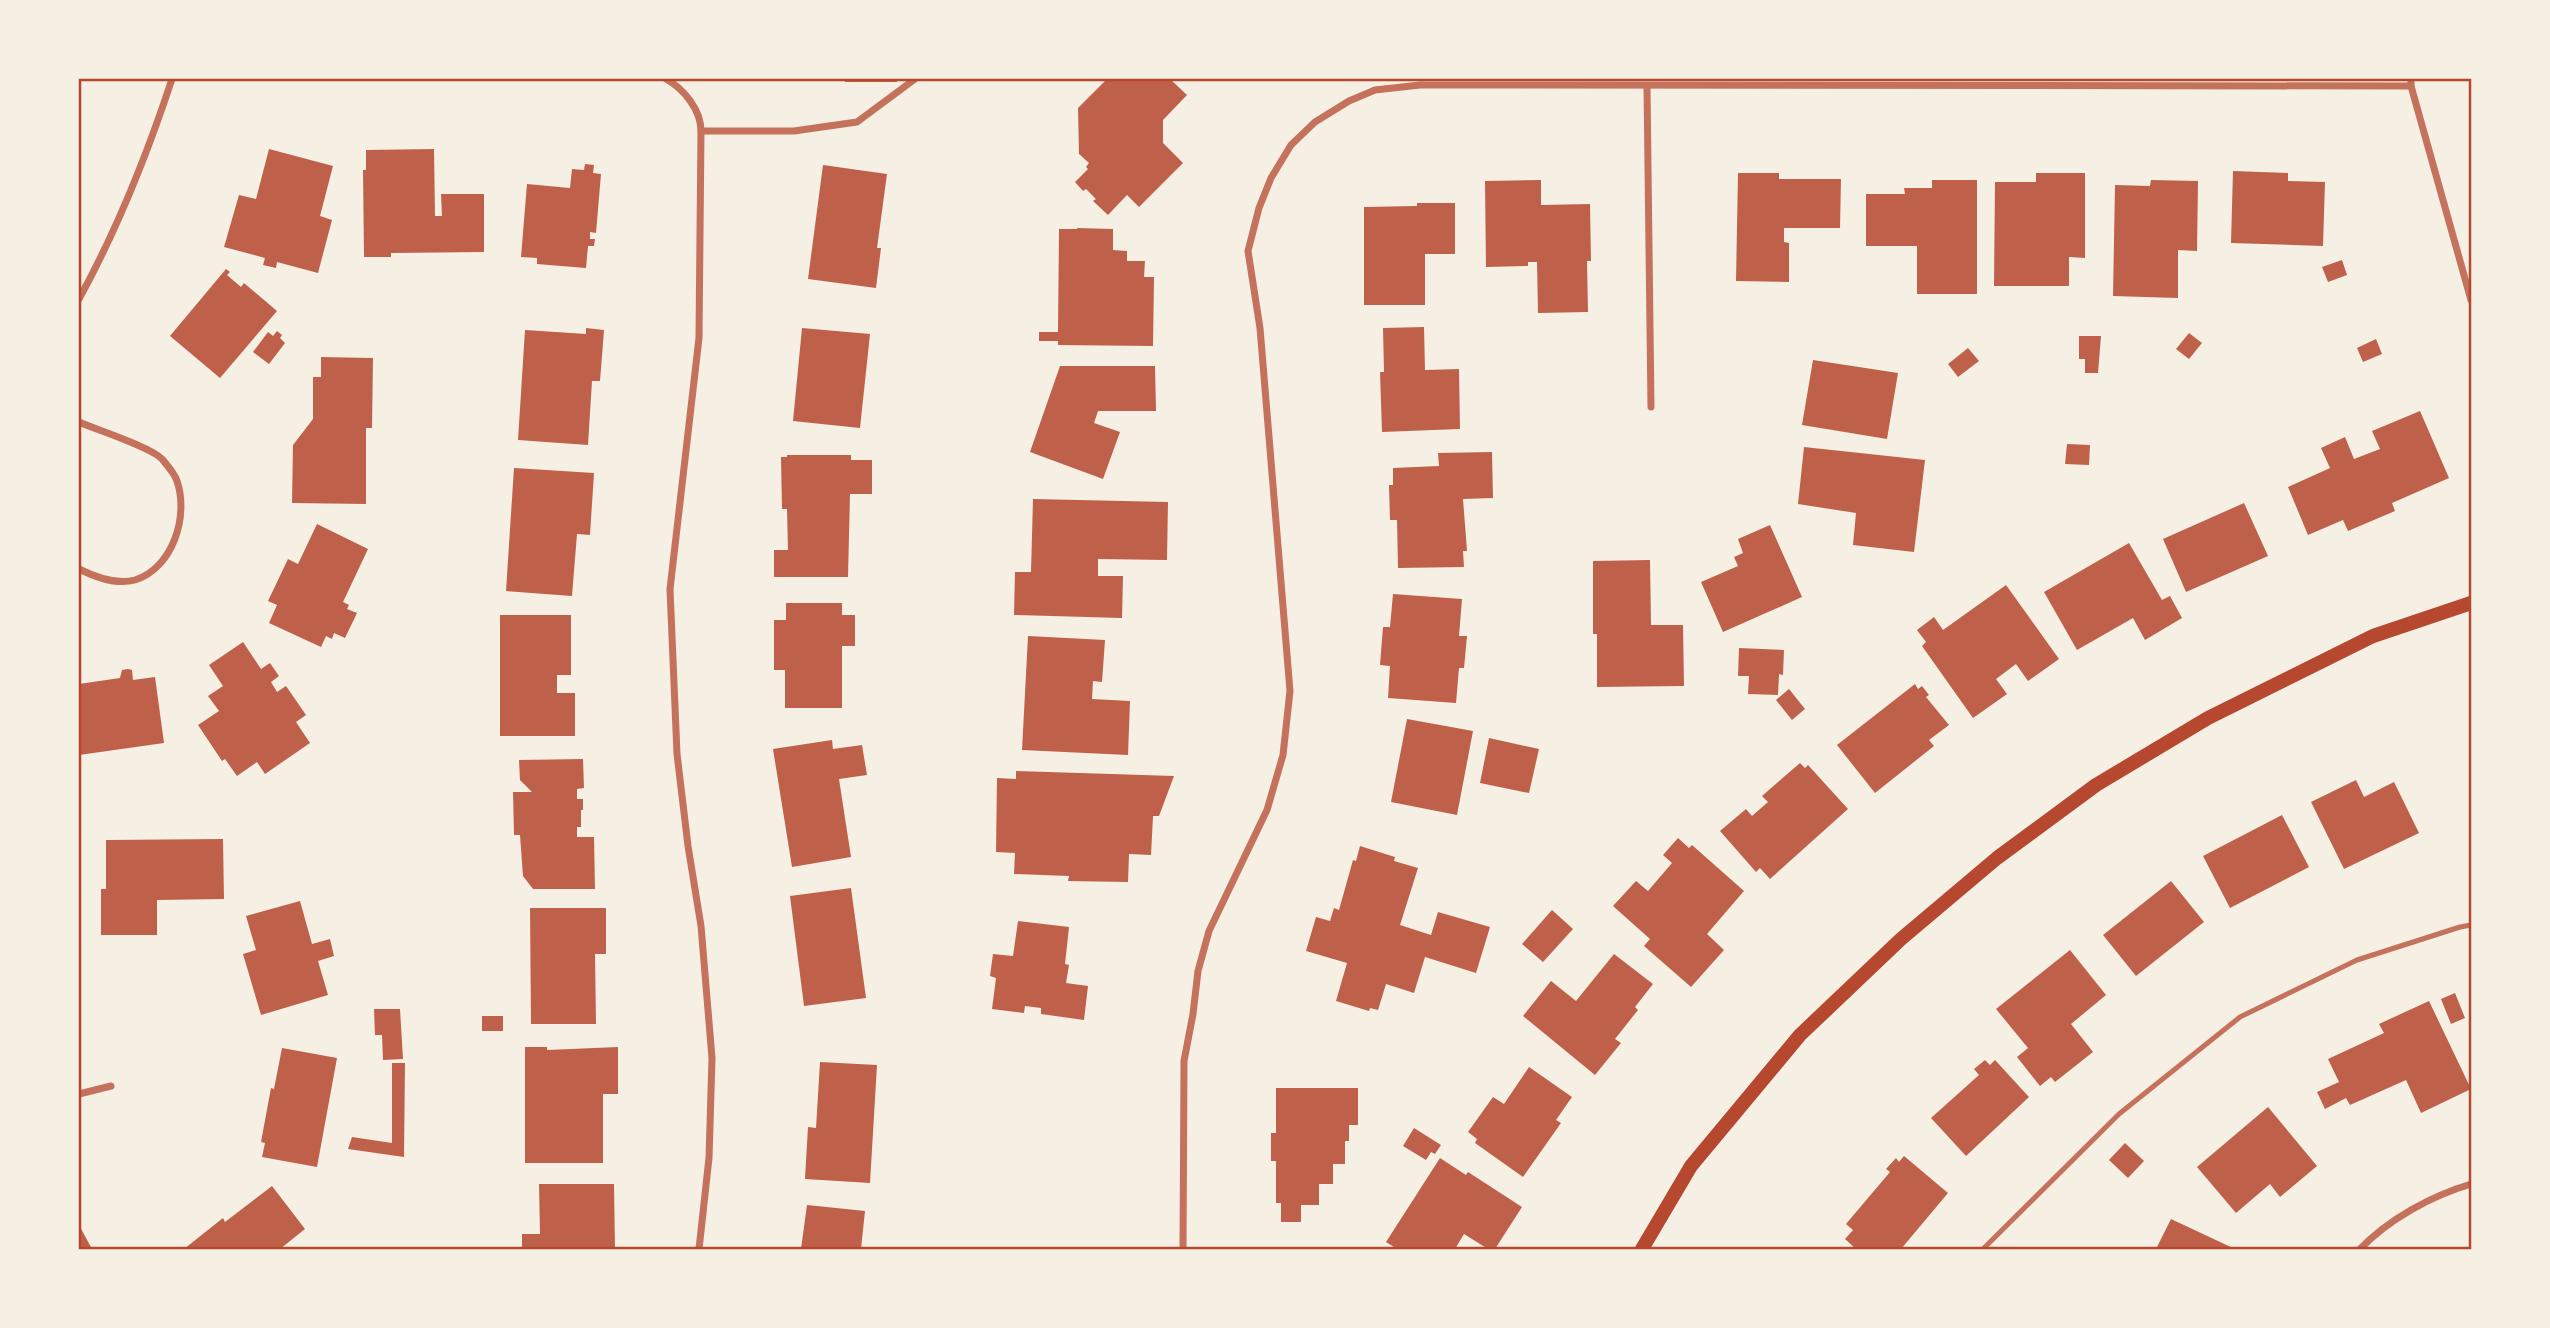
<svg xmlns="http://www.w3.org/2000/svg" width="2550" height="1328" viewBox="0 0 2550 1328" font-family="Inter,sans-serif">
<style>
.building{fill:#bf614a}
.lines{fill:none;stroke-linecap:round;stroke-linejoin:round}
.service{stroke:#c5725c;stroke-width:5}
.minor{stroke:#c5725c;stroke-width:7}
.secondary{stroke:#b5482f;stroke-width:14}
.neatline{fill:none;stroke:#b5482f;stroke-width:2.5}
</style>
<rect width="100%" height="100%" fill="#f6efe4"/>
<!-- building -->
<g class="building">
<rect x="845" y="79" width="52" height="3"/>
<path d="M1107,79h15l3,2 2,-2h43l17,16 -24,25v23l20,20 -44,44 -12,-12 -19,20 -15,-14 3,-2 -10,-10 -3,2 -8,-9 13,-13 -2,-2 3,-4 -10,-9 -1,-46z"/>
<path d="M269,149l64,17 -13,50 12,4 -14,53 -41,-11 -1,6 -13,-3 2,-7 -41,-11 15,-52 17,4z"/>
<path d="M434,149l1,67h7l-1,-22h43v58l-93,1v4h-27l-1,-87h3v-20z"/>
<path d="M585,164l9,1 -1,8 8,1 -5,59 -6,-1v7h5l-1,7h-6l-2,22 -49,-4v-6l-16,-1 6,-73 43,4 2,-19 12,1z"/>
<path d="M823,165l64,9 -10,74h4l-5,40 -68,-9z"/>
<path d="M2233,171l55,2v8l37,1 -2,64 -92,-3z"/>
<path d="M1738,173h41v6h62l-1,49h-56v14l5,1v39l-53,-1z"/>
<path d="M2036,173h49v85l-16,-1v29h-75l1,-104h41z"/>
<path d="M1541,180v25l49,-1 1,57h-4l1,51 -50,1 -1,-51h-9v4l-42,1 -1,-86z"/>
<path d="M1932,180h45v114h-60v-48h-51v-52h39l-1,-6h28z"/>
<path d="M2151,180l47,1 -1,70 -19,-1v48l-65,-2 2,-111 35,1z"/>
<path d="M1417,203h38v51h-30v51h-61v-98l53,-1z"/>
<path d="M1077,228l36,1v21l14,1v10h18l-1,16h10l-1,69 -95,-1v-4h-19v-9h19l1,-103h18z"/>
<path d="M2342,260l5,15 -19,7 -6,-15z"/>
<path d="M226,269l4,3 -3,3 14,12 3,-4 33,28 -57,67 -50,-42z"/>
<path d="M1424,327l1,43 34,-1 1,60 -78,3 -2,-60h4l-1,-44z"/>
<path d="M586,328l18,2 -4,51h-8l-4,64 -70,-5 7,-110 61,4z"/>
<path d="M802,328l68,6 -10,94 -67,-7z"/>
<path d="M277,331l5,4 -2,3 5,5 -16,21 -16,-12 15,-20 5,4z"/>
<path d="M2189,333l13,10 -13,16 -13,-10z"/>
<path d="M2079,336h22l-3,37h-13v-14h-6z"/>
<path d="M2376,339l6,15 -19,8 -6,-14z"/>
<path d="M1968,348l11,13 -21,16 -10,-13z"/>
<path d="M321,357l52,1 -1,70h-6v76l-74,-1 1,-58 20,-26v-42h8z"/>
<path d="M1813,360l85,13 -11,66 -85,-14z"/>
<path d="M1060,366h95l1,45h-58l-4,12 26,9 -17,47 -73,-27z"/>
<path d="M2420,411l29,67 -57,25 3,8 -47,20 -5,-11 -35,15 -20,-48 42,-19 -9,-20 24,-11 9,22 26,-10 -8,-18z"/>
<path d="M2067,444l23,1 -1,20 -24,-1z"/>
<path d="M1804,447l121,13 -11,92 -61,-7 3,-32 -58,-9z"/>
<path d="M1492,452l1,46 -30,1 4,52h-4l1,16 -66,1 -1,-48h-7l-1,-35h4v-17l46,-2 -1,-13z"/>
<path d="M787,455h64v5h21v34h-22l-2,83h-74v-27h14l-1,-41h-5l-1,-52h6z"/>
<path d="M514,468l80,5 -4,62 -13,-1 -5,62 -66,-5z"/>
<path d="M1033,499l135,3 -1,58 -69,-1v17h25l-1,42 -108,-3 1,-43h16z"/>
<path d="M2244,503l24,53 -82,36 -23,-53z"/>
<path d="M317,524l51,25 -25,53 6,3 -2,4 10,4 -12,25 -11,-5 -2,6 -6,-3 -5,11 -52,-24 8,-18 -9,-4 20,-42 10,5z"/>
<path d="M1770,525l32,72 -79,35 -22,-50 37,-16 -4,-9 9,-4 -5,-14z"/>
<path d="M2129,543l33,57 8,-4 12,22 -37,22 -12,-22 -56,32 -33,-58z"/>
<path d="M1650,560l1,65h32l1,61 -87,1v-53h-4v-73z"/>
<path d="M2006,585l53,74 -31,22 -12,-17 -20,15 11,15 -34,24 -51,-72 4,-4 -9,-12 17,-13 9,13z"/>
<path d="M1393,594l69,5 -3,37h8l-3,32h-5l-3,35 -68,-5 2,-32 -10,-1 3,-38h7z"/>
<path d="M786,603h56v12h13v31h-13v62h-57v-38h-11v-50h12z"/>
<path d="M500,615h71v60h-14v18h18v43h-75z"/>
<path d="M1028,636l77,4 -3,42 -9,-1 -1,18 38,2 -2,54 -106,-5z"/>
<path d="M243,642l18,27 9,-6 9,13 -8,6 6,10 9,-6 20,29 -10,7 14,21 -45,31 -8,-12 -20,14 -12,-17 -3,2 -24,-36 21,-14 -11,-15 15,-10 -14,-21z"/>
<path d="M1739,648l45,2 -1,25 -4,-1 -1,21 -30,-1 1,-18h-11z"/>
<path d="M128,669l4,1 1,10 22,-3 9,66 -85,12v-71l41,-6 2,-8z"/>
<path d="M1915,684l3,5 4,-3 7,9 -3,2 23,28 -20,15 5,6 -59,47 -38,-48z"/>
<path d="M1789,689l16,20 -13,11 -16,-20z"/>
<path d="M1407,719l66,12 -16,84 -66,-13z"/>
<path d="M1489,738l50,11 -10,44 -49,-10z"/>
<path d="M832,740l1,9 29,-4 5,30 -28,4 12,78 -59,10 -19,-118z"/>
<path d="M583,759l1,29 -7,1v10h6v11h-2v17h-4v10h17l1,52h-62l-10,-13 -3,-41h-6l-1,-43h19l-12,-12 -1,-20z"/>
<path d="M1800,763l5,5 3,-3 40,44 -78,70 -10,-11 -4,4 -36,-41 26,-22 6,7 16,-14 -6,-6z"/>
<path d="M1016,771l158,5 -15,40h-6l-2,39 -22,-1 -1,28 -60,-1 1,-5 -55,-2 1,-21 -19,-1 1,-74 19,1z"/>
<path d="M2356,780l8,17 30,-15 25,51 -75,36 -33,-67z"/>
<path d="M2282,815l27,52 -79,41 -27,-52z"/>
<path d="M1678,838l11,10 3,-3 52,46 -37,43 17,16 -33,37 -47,-41 6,-7 -37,-33 23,-25 12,10 24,-28 -9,-8z"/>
<path d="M223,839l1,60 -67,1v35h-56v-46h5v-49z"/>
<path d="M1360,846l35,11 -1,4 24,7 -18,57 31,10 7,-23 52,15 -14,46 -51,-16 -11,36 -28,-9 -8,26 -8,-2 -1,3 -33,-10 11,-38 -41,-12 10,-34 14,4 4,-13 5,2 14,-50 3,1z"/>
<path d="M2171,881l33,41 -68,54 -33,-41z"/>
<path d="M851,888l15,110 -62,8 -14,-110z"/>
<path d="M300,901l12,43 18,-5 4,17 -16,5 10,34 -67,20 -18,-61 13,-4 -10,-34z"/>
<path d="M530,908h76v46h-11l1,70h-65z"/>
<path d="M1552,910l21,19 -30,33 -21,-18z"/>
<path d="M1018,921l51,6 -4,37 4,1 -3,18 22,3 -4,34 -43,-6v-6l-16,-2 -1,7 -32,-4 4,-31 -6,-2 3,-22 20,2z"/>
<path d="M2070,950l36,45 -35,29 22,28 -38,30 -4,-5 -11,9 -23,-29 11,-9 -32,-39z"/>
<path d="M1614,954l39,30 -18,23 3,3 -23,29 6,4 -26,32 -72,-59 28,-35 25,20z"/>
<path d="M2455,993l10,25 -14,6 -10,-25z"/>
<path d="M2429,1001l42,88 -50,24 -15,-33 -56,25 -4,-7 -21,11 -8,-17 22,-10 -11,-23 56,-26 -5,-9z"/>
<path d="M374,1009h26l3,50 -20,1 -1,-25h-7z"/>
<rect x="482" y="1016" width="21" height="15"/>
<path d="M525,1047h22v3l71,-3v47h-15v69h-78z"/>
<path d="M282,1048l55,10 -20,109 -55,-10 3,-14 -4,-1 10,-54 3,1z"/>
<path d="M1985,1060l5,5 5,-5 34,37 -63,59 -35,-38 48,-43 -5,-6z"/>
<path d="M820,1062l57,3 -7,118 -65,-4 3,-52 8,1z"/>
<path d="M392,1063h13l-1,94 -56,-8 4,-12 40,6z"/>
<path d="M1529,1067l43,30 -16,23 5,3 -38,54 -48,-34 2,-4 -9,-7 25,-35 11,7z"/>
<path d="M1276,1088h82v37h-9v16h-4v23h-12v20h-14v21h-18v17h-20v-19h-5v-42h-5v-28h5z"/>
<path d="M2268,1107l49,59 -37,31 -10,-13 -34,29 -39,-46z"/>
<path d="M1414,1128l27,17 -6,9 -4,-2 -5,8 -23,-14z"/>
<path d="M2125,1143l19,18 -16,17 -19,-18z"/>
<path d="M1904,1156l44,37 -47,56h-45l-11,-10 8,-9 -7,-6 44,-52 -4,-3 10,-11 3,4z"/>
<path d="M1440,1158l26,17 2,-3 54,35 -27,42h-7l-24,-15 -9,15h-58l-11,-7z"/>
<path d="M539,1184h75l1,65h-93v-15h18z"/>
<path d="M272,1186l33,43 -25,20h-96l39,-31 2,4z"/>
<path d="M807,1205l58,6 -4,38h-60z"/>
<path d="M2171,1219l64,30h-79z"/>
<path d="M79,1225l13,24h-13z"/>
</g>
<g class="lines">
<!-- service -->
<path class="service" d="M1983,1249l136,-135 121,-97 117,-57 103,-33 11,-2"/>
<!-- minor -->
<g class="minor">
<path d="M666,79c18,10 35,31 35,52l-2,207 -29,251 7,165 11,92 13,80 11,132 -3,100 -10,91"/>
<path d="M2411,79v7l60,214"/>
<path d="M1647,87l4,320"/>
<path d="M701,131h93l63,-9 58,-43"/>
<path d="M79,299c39,-71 68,-144 93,-220"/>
<path d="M79,422c18,8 72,25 83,37 5,6 13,15 15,22 12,35 -4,87 -42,99 -18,5 -40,-3 -56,-11"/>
<path d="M79,1094l32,-8"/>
<path d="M1183,1249l1,-188 9,-47 5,-43 11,-40 58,-121 16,-55 7,-64 -30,-363 -12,-77 11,-43 12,-30 20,-33 24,-23 34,-21 26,-11 45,-5 991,1"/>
<path d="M2360,1249c29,-30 71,-53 111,-65"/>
</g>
<!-- secondary -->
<path class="secondary" d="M1642,1249l49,-83 109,-131 101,-96 96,-81 99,-73 112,-67 165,-82 98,-33"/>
</g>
<!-- border -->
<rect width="2550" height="1328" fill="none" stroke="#f6efe4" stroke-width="161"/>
<rect x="80" y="80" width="2390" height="1168" class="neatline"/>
</svg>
